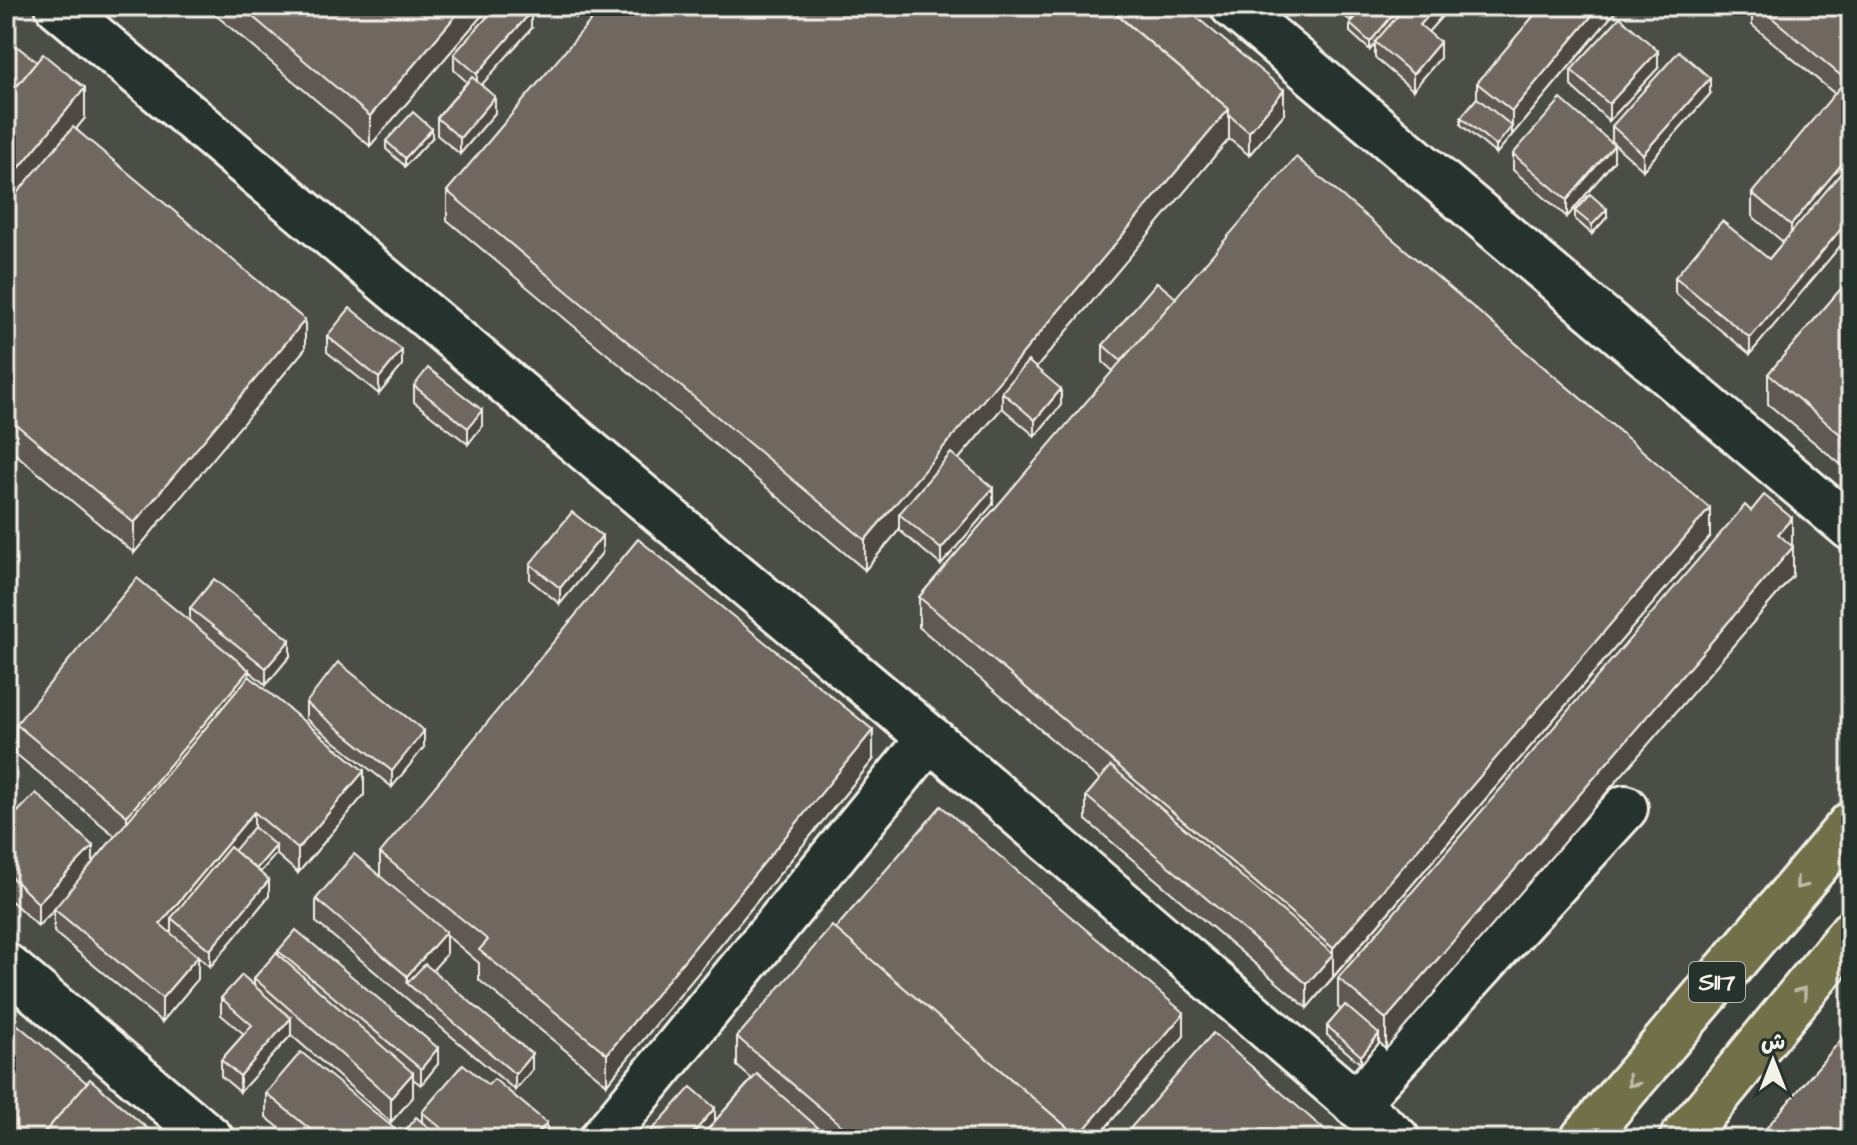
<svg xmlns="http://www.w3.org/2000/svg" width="1857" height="1145" viewBox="0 0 1857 1145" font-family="'Architects Daughter','Playpen Sans Arabic',sans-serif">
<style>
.built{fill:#4b4e47}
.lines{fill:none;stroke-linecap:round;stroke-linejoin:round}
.minor-casing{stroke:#f4f1e8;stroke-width:50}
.major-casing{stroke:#f4f1e8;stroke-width:50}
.minor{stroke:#26332d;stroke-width:44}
.major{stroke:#71704a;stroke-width:44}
.wall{fill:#5f5953;stroke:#f4f1e8;stroke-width:2}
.shaded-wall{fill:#4e4843;stroke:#f4f1e8;stroke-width:2}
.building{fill:#6f6760;stroke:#f4f1e8;stroke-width:2}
.oneway{stroke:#c0bda9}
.labels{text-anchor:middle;stroke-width:6;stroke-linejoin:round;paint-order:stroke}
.shield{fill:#26332d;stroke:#b6b8b0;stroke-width:2}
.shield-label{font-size:24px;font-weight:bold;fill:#f4f1e8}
</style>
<rect width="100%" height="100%" fill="#3c433c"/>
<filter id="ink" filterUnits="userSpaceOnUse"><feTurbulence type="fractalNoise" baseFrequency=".0125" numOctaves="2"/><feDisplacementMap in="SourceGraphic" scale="16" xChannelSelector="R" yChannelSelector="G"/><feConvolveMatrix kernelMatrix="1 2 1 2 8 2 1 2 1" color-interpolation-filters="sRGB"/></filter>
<g filter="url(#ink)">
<!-- built -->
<path class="built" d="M6,6h1845v795l-286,338h-1559z"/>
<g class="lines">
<!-- minor casing -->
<g class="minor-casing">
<g id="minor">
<path d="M58,6l872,732 467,401"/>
<path d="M1233,6l618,522"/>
<path d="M6,966l205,173"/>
<path d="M1355,1104l270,-296"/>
<path d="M602,1139l328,-401"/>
</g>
</g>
<!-- major casing -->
<g class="major-casing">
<g id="major">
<path d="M1583,1139l268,-315"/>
<path d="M1682,1139l169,-206"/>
</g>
</g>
<!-- minor -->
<use href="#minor" class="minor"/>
<!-- major -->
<use href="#major" class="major"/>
</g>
<!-- wall -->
<g class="wall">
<path d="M205,6h285l-120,140z"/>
<path d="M562,6h23l-9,11z"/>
<path d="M1331,6h32l-12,15z"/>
<path d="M1406,6h45l-23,26 12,26 -27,32 -38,-32v-14l-5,6 -20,-18v-8l45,-14 1,7z"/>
<path d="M1542,6h78l-124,148 -35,-29v-8l16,-19v-15z"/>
<path d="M1752,6h77l22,18v209l-101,121 -75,-61v-16l94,-18 14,-17 -31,-26v-23l83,-99 -83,-69z"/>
<path d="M1839,6h12v9z"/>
<path d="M1114,12l170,102 -35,41 -20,-16 -193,229 25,37 -26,31 -33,-28 -44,52 35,44 -52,61 -42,-35 -34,40 -418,-350v-29z"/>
<path d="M531,29l-50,56 14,28 -35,41 -23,-19v-17l30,-36 -13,-12v-16z"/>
<path d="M6,38l79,80 -9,11 229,220 -171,204 -128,-107z"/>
<path d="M1658,68l-49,53 -38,-35v-16z"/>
<path d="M1710,94l-67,76 -31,-28v-16z"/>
<path d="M432,138l-27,28 -19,-17v-8z"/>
<path d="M1513,154l101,7 -47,56 -54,-47z"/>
<path d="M1575,211l32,6 -15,17 -17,-15z"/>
<path d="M1851,277l-6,191 -77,-64v-30z"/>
<path d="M1176,298l534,239 -403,471 -221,-188v-24l14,-16 -181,-153v-30l194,-226 -10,-9v-17z"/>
<path d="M327,336l75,30 -23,28 -52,-42z"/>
<path d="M414,386l68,40 -14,18 -54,-42z"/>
<path d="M1751,511l41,34 1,31 -407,473 -7,-7 -18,22 -34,-29v-9l14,-16 -3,-3v-29z"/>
<path d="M602,553l-42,51 -30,-24v-16z"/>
<path d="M190,608l100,48 -24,29 -17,-14v5l115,119 -66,78 -22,-19 -16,18 9,24 -59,71 -12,-11v23l-36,43 -108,-90v-22l-16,16 -32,-30v-72l87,39 22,-27 -99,-82v-30l174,-103z"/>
<path d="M306,703l118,44 -32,40 -86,-68z"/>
<path d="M873,760l-266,324 -128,-104v-17l-33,-28v20l-14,15 100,100 -17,20 -199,-168v-23l64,-23v-23z"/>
<path d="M835,929l349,107 -88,103h-452l71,-18 37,-42 -15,-13v-29z"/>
<path d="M278,951l160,113 -17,21 -8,-6v18l-22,25 -100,-87 -51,57 -19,-16v-16l23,-26 -23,-19v-17l33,-13v-7l24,-22z"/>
<path d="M266,1093l129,46h-102l-27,-22z"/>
<path d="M422,1112l125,27h-149l24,-17z"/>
</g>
<!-- shaded-wall -->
<g class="shaded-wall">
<path d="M464,6h26l-120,140v-30z"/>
<path d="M578,6h7l-9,11v-8z"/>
<path d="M1357,6h6l-12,15v-8z"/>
<path d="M1437,6h14l-31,35v-16z"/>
<path d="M1600,6h20l-108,129v-24z"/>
<path d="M1396,11v9l-21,22v2l-5,6v-8z"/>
<path d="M531,12v17l-54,61v-16z"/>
<path d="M1440,42v16l-27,32v-16z"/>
<path d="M1658,51v17l-49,53v-17z"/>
<path d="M1710,78v16l-67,76v-16z"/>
<path d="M85,88v30l-79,96v-30z"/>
<path d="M1284,90v24l-35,41v-23z"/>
<path d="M495,97v16l-35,41v-16z"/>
<path d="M1229,109v30l-219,260 -8,-7v16l-95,112 -8,-6v16l-34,40v-30z"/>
<path d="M1512,126v9l-16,19v-8z"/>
<path d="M432,129v9l-27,28v-8z"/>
<path d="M1614,145v16l-47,56v-17z"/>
<path d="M1851,153v24l-60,71v-23z"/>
<path d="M1607,209v8l-15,17v-9z"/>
<path d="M1851,217v16l-101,121v-16z"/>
<path d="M305,320v29l-171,204v-30z"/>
<path d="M402,350v16l-23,28v-16z"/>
<path d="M1061,389v16l-26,31v-16z"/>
<path d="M482,410v16l-14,18v-16z"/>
<path d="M1851,431v30l-6,7v-30z"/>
<path d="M993,488v16l-52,61v-16z"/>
<path d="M1710,508v29l-377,440v-29z"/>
<path d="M1792,518v30l-14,-14z"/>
<path d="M602,536v17l-42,51v-16z"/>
<path d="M1793,547v29l-407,473v-30z"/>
<path d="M290,640v16l-24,29v-17z"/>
<path d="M249,670v29l-122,146v-29z"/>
<path d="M873,730v30l-266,324v-30z"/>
<path d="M424,731v16l-32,40v-16z"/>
<path d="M364,771v24l-66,78v-24z"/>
<path d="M254,812v24l-83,82v16l-11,-10z"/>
<path d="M93,846v24l-55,56v-23z"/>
<path d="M276,846v8l-24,28v-8z"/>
<path d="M269,880v16l-59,71v-17z"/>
<path d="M446,932v23l-31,35 -8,-7v-7z"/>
<path d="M1333,954v23l-26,31v-24z"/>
<path d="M198,956v23l-36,43v-24z"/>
<path d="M1184,1013v23l-88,103h-20z"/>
<path d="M291,1018v17l-51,57v-16z"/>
<path d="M1379,1034v9l-18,21v-8z"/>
<path d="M438,1048v16l-17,21v-16z"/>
<path d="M532,1054v16l-17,20v-16z"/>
<path d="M413,1073v24l-22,25v-24z"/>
<path d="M715,1108v16l-13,15h-14z"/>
<path d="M547,1123v16h-14z"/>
<path d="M395,1129v10h-9z"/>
</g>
<!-- building -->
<g class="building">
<path d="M240,6h224l-94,110z"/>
<path d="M497,6h27l7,6 -54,62 -23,-20z"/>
<path d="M603,6h503l123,103 -364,431 -418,-349z"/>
<path d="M1119,6h64l101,84 -35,42 -20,-17v-6l-115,-97z"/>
<path d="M1342,6h15l-6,7z"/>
<path d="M1365,6h25l6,5 -26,31 -20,-18z"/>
<path d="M1406,6h31l-17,19 20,17 -27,32 -38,-32z"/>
<path d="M1542,6h58l-88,105 -35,-28z"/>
<path d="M1758,6h71l22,18v129l-60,72 -39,-32 94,-113z"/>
<path d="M1620,17l38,34 -49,53 -38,-34z"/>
<path d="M6,38l31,24 -19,23 -12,-9z"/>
<path d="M1679,51l31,27 -67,76 -31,-28z"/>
<path d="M43,54l42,34 -79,96v-108l12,9z"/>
<path d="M472,77l23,20 -35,41 -23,-20z"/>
<path d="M1477,98l35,28 -16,20 -35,-29z"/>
<path d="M1561,99l53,46 -47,55 -54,-46z"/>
<path d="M413,112l19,17 -27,29 -19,-17z"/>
<path d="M73,127l232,193 -171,203 -128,-107v-210z"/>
<path d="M1296,157l414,351 -377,440 -414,-351z"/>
<path d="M1851,161v56l-101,121 -75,-61 47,-56 47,38z"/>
<path d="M1590,194l17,15 -15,16 -17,-14z"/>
<path d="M1851,277v154l-6,7 -77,-64z"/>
<path d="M1157,282l19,16 -55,63 -18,-16z"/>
<path d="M350,308l52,42 -23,28 -52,-42z"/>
<path d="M1028,361l33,28 -26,31 -33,-28z"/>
<path d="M428,368l54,42 -14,18 -54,-42z"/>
<path d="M951,453l42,35 -52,61 -42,-35z"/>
<path d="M1764,495l28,23 -14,16 15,13 -407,472 -48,-41 407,-473 6,6z"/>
<path d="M572,512l30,24 -42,52 -30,-24z"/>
<path d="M638,539l235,191 -266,324 -128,-104 9,-10 -108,-87z"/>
<path d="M137,578l112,92 -122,146 -111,-92z"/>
<path d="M214,579l76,61 -24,28 -76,-60z"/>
<path d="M338,662l86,69 -32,40 -86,-68z"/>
<path d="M249,676l115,95 -66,78 -44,-37 -94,112 38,32 -36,42 -108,-89z"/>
<path d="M1111,766l222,188 -26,30 -221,-188z"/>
<path d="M36,793l57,53 -55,57 -32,-31v-48z"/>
<path d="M941,806l243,207 -108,126h-1v-5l-240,-205z"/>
<path d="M254,827l22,19 -20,23 -22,-18z"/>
<path d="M230,847l39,33 -59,70 -39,-32z"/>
<path d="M354,854l92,78 -39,44 -91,-77z"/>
<path d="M832,926l243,208 -5,5h-213l-120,-102z"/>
<path d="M296,930l142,118 -17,21 -143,-118z"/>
<path d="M276,953l137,120 -22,25 -137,-120z"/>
<path d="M425,964l107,90 -17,20 -108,-91z"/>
<path d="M242,975l49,43 -51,58 -19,-16 31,-35 -31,-27z"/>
<path d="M1345,1005l34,29 -18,22 -34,-30z"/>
<path d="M6,1015l81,68 -48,56h-33z"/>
<path d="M1851,1028v111h-94z"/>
<path d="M1213,1033l122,106h-214z"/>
<path d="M301,1052l94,77 -9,10h-64l-56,-46z"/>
<path d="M463,1064l25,21 6,-6 53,44 -14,16h-79l-32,-27z"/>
<path d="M757,1074l74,65h-132z"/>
<path d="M90,1079l65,56 -4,4h-112z"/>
<path d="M691,1087l24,21 -27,31h-44z"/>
<path d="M416,1117l26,22h-44z"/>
</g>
<!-- one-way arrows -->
<defs><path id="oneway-chevron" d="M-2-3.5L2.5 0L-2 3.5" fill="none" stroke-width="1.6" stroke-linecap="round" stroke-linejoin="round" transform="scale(2)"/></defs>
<g class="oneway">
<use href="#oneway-chevron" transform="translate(1800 884) rotate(130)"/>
<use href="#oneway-chevron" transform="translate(1802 992) rotate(-51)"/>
<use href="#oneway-chevron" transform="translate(1632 1082) rotate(130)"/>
</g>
</g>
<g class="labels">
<!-- shield labels -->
<rect class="shield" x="1689" y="962" width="56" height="40" rx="6"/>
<g class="shield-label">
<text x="1717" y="990">S117</text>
</g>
</g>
<!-- margin -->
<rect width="1857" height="1145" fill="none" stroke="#26332d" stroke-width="32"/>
<rect x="16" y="16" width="1825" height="1113" fill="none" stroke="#f4f1e8" stroke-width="3" filter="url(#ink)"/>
<!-- north arrow -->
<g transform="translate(1773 1061)" stroke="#26332d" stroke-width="6" paint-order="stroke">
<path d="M0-6L14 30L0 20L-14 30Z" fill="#f4f1e8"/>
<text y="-12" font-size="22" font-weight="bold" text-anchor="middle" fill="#f4f1e8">ش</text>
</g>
</svg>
